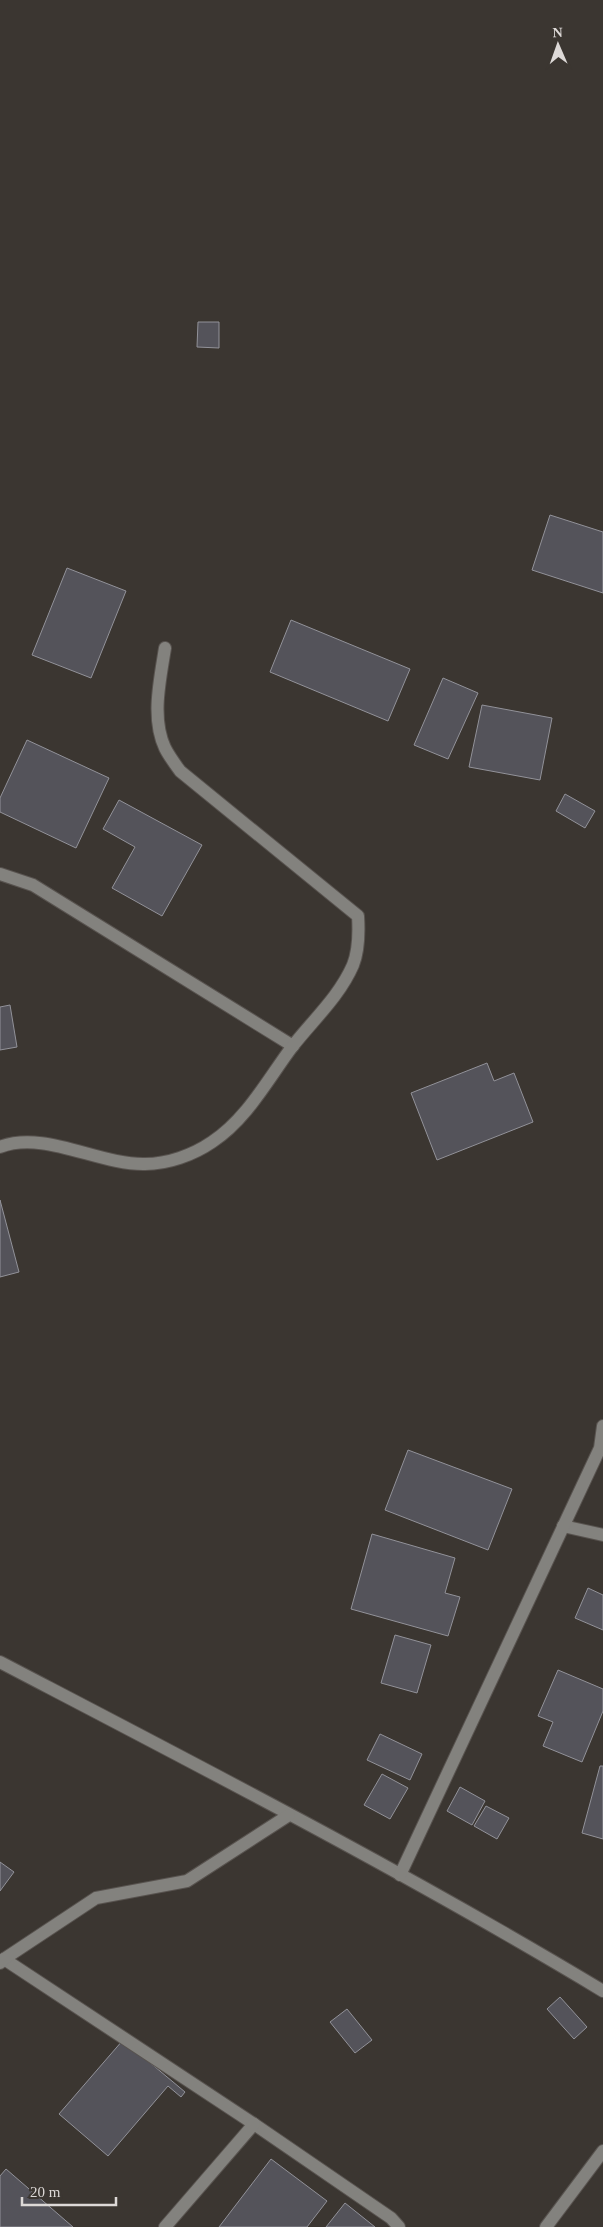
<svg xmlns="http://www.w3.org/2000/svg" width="603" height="2227" viewBox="0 0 603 2227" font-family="'Times New Roman',serif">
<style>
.building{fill:#54535a;stroke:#929299}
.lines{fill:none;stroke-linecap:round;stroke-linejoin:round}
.minor-casing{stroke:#58534f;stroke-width:14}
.minor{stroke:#83827e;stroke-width:12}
</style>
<rect width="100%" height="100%" fill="#3b3631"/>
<!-- building -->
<g class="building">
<path d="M198,322h21v26l-22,-1z"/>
<path d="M550,515l53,17v61l-71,-23z"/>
<path d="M67,568l59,23 -35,87 -59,-23z"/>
<path d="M291,620l119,49 -22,52 -118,-49z"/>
<path d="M443,678l35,15 -30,66 -34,-14z"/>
<path d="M482,705l70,13 -12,62 -71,-13z"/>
<path d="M27,740l82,38 -33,70 -76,-36v-14z"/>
<path d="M565,794l30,17 -10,17 -29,-17z"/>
<path d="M119,800l83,45 -40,71 -50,-28 23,-41 -32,-18z"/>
<path d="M10,1005l7,42 -17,3v-43z"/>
<path d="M487,1063l7,18 20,-8 19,49 -96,38 -26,-67z"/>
<path d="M0,1200l19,72 -19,5z"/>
<path d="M408,1450l104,39 -24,61 -103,-40z"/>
<path d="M372,1534l83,24 -10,35 15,4 -12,39 -97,-27z"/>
<path d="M588,1588l15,7v35l-28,-12z"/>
<path d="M395,1635l36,10 -14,48 -36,-10z"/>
<path d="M558,1670l45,19v22l-21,51 -39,-16 10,-24 -15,-6z"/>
<path d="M380,1734l42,20 -12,26 -43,-20z"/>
<path d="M600,1766h3v73l-21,-6z"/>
<path d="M382,1774l26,14 -18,31 -26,-14z"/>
<path d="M460,1787l25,14 -13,24 -25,-14z"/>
<path d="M486,1806l23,12 -12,21 -23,-13z"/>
<path d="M0,1862l14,10 -14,19z"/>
<path d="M560,1997l27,30 -13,12 -27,-30z"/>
<path d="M347,2009l25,31 -17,13 -25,-31z"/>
<path d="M123,2040l62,52 -4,5 -13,-11 -60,70 -49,-42z"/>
<path d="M271,2159l56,42 -20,26h-88z"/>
<path d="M6,2169l67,58h-73v-51z"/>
<path d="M345,2203l30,24h-49z"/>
</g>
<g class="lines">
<!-- minor casing -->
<g class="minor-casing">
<g id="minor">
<path d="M0,874l33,11 260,161"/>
<path d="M0,1147c44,-17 99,18 145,17 23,0 48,-9 67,-22 35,-23 56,-63 80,-95 21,-27 47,-50 61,-82 6,-15 6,-33 5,-49l-178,-145c-5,-7 -11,-15 -15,-23 -14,-30 -5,-68 0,-100"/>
<path d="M563,1526l40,9"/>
<path d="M0,1662c203,106 407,211 603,329"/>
<path d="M400,1875l200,-427 3,-22"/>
<path d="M4,1959l250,165 137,94 8,9"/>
<path d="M0,1963l4,-4 92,-61 91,-17 102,-66"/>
<path d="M165,2227l89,-103"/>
<path d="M546,2227l57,-76"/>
</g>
</g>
<!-- minor -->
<use href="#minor" class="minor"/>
</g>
<!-- north arrow -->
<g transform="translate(558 45) rotate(358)" stroke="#3b3631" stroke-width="4" paint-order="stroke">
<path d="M0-4L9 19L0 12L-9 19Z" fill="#ddd9d7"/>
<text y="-8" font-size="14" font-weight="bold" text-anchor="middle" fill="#ddd9d7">N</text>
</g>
<!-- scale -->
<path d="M22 2197v8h94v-8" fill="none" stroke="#ddd9d7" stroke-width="2.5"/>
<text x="30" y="2197" font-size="15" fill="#ddd9d7" stroke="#3b3631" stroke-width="4" paint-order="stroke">20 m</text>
</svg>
